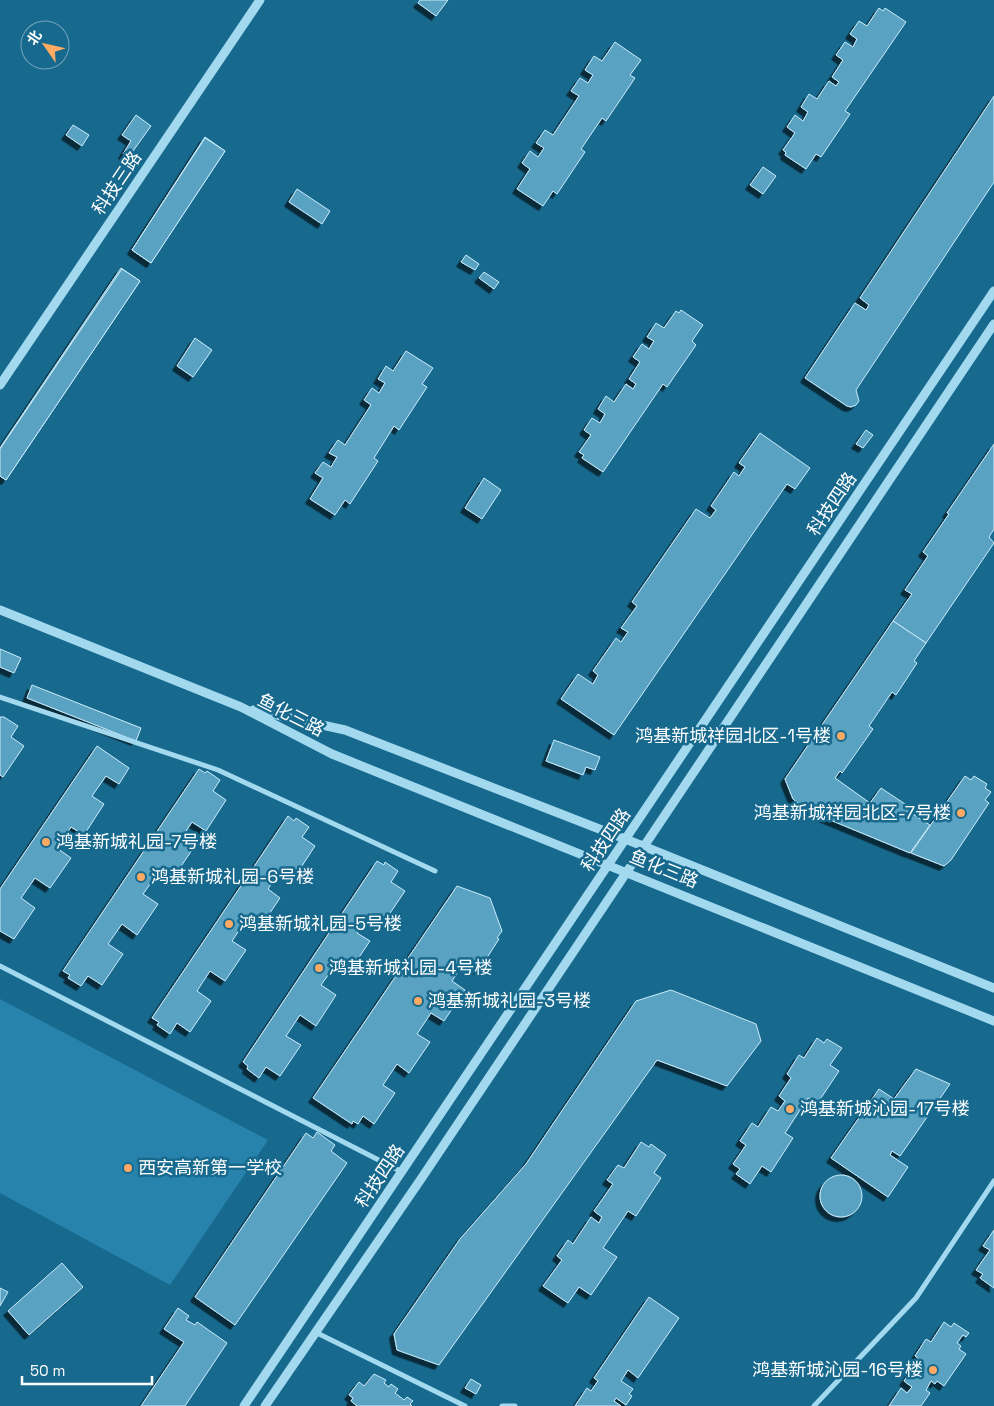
<svg xmlns="http://www.w3.org/2000/svg" width="994" height="1406" viewBox="0 0 994 1406" font-family="'Space Grotesk','Noto Sans SC',sans-serif">
<style>
.green{fill:#2783ab}
.building{fill:#5aa2c1;stroke:#caecfb;filter:url(#shadow)}
.lines{fill:none;stroke-linecap:round;stroke-linejoin:round}
.minor{stroke:#a3d9ef;stroke-width:5}
.tertiary{stroke:#a3d9ef;stroke-width:9}
.poi-dot{fill:#ffaa62;stroke:#17698e;stroke-width:2}
.labels{text-anchor:middle;stroke-width:5;stroke-linejoin:round;paint-order:stroke}
.street-label{font-size:18px;fill:#fff;stroke:#17698e}
.poi-label{font-size:18px;fill:#fff;stroke:#17698e;text-anchor:start}
</style>
<defs>
<filter id="shadow"><feDropShadow dx="-4.5" dy="4.5" stdDeviation="0" flood-color="#0009"/></filter>
</defs>
<rect width="100%" height="100%" fill="#17698e"/>
<!-- green -->
<path class="green" d="M0,999l268,141 -98,145 -170,-92z"/>
<!-- building -->
<g class="building">
<path d="M420,0h28l-12,16 -18,-13z"/>
<path d="M879,8l4,3 2,-3 21,14 -61,89 5,3 -29,43 -5,-3 -10,15 -21,-14 1,-3 -3,-2 12,-17 -8,-6 8,-12 8,6 5,-9 -7,-5 8,-13 8,5 12,-18 7,5 3,-4 -7,-5 11,-17 -7,-5 9,-13 8,5 4,-8 -7,-5 9,-13 8,5z"/>
<path d="M615,42l26,18 -11,15 5,3 -29,43 -4,-3 -21,31 4,3 -28,42 -4,-3 -10,15 -26,-17 13,-20 -8,-6 8,-12 8,6 6,-9 -8,-5 9,-13 8,5 26,-39 -8,-5 9,-13 8,5 5,-8 -8,-5 9,-14 8,5z"/>
<path d="M994,96v86l-138,208 3,11 -3,4 -5,2 -4,-1 -42,-28 50,-75 11,7 3,-5 -9,-7z"/>
<path d="M136,115l15,11 -23,32 -5,-4 8,-13 -9,-6z"/>
<path d="M73,125l16,10 -7,11 -16,-11z"/>
<path d="M205,137l20,14 -74,112 -19,-13z"/>
<path d="M205,138l20,13 -74,112 -19,-13z"/>
<path d="M763,167l13,9 -13,18 -13,-9z"/>
<path d="M297,189l33,22 -8,13 -33,-22z"/>
<path d="M466,255l13,9 -4,6 -14,-8z"/>
<path d="M121,268l19,13 -134,199 -6,-4v-28z"/>
<path d="M122,269l18,12 -134,199 -6,-4v-27z"/>
<path d="M484,272l15,10 -5,7 -15,-11z"/>
<path d="M681,310l22,15 -11,16 4,4 -29,42 -4,-3 -60,88 -21,-14 2,-3 -5,-3 12,-17 -7,-5 8,-12 8,5 5,-9 -7,-5 8,-13 8,6 12,-18 7,5 3,-5 -7,-5 11,-17 -7,-5 9,-13 7,5 5,-8 -7,-4 9,-14 8,5 12,-17 3,2z"/>
<path d="M195,338l17,12 -19,27 -16,-11z"/>
<path d="M406,351l27,17 -11,16 5,3 -28,43 -5,-4 -20,32 4,3 -28,43 -5,-4 -10,15 -25,-16 13,-21 -8,-5 8,-11 8,5 6,-10 -8,-4 9,-13 7,5 26,-40 -7,-5 8,-12 7,5 6,-10 -7,-4 8,-13 7,5z"/>
<path d="M866,430l7,5 -10,13 -7,-4z"/>
<path d="M760,433l50,35 -15,21 -8,-5 -173,251 -53,-36 17,-25 15,10 5,-9 -5,-4 23,-33 5,4 7,-10 -7,-4 16,-22 -5,-4 64,-93 14,9 6,-8 -5,-4 23,-34 5,4 6,-9 -6,-4z"/>
<path d="M994,444v85l-5,8 5,6 -68,100 -33,-22 19,-27 -7,-4 23,-34 -5,-4 26,-38 -2,-1z"/>
<path d="M484,478l17,12 -19,29 -17,-11z"/>
<path d="M893,621l33,22 -12,18 3,2 -21,32 -4,-3 -23,34 4,3 -31,44 -2,-2 -5,7 35,25 11,-15 36,24 -3,3 16,10 -20,28 -104,-43 -13,-11 -8,-20z"/>
<path d="M0,649l21,9 -7,15 -14,-6z"/>
<path d="M32,685l109,43 -5,13 -109,-43z"/>
<path d="M0,717h4l14,9 -7,11 13,9 -21,31 -3,-2z"/>
<path d="M554,740l46,17 -5,13 -9,-3 -3,8 -37,-14z"/>
<path d="M97,746l32,22 -10,16 -13,-8 -14,20 12,8 -20,31 -13,-8 -14,21 14,10 -21,30 -15,-10 -14,20 14,10 -21,31 -14,-8v-42z"/>
<path d="M199,769l6,4 2,-2 13,9 -7,11 13,9 -20,31 -14,-9 -13,20 13,8 -21,31 -13,-8 -15,21 15,10 -21,31 -15,-11 -14,20 15,10 -21,31 -14,-9 -7,10 -13,-8 2,-3 -7,-4z"/>
<path d="M965,776l6,4 3,-4 13,8 -2,4 6,4 -6,8 4,3 -38,57 -7,6 -33,-13z"/>
<path d="M288,816l6,5 2,-3 13,9 -7,10 13,9 -21,32 -13,-9 -13,20 12,9 -21,31 -13,-9 -14,21 14,9 -21,31 -15,-10 -13,20 14,10 -21,31 -13,-9 -7,11 -13,-9 2,-3 -7,-4z"/>
<path d="M377,861l7,4 1,-3 13,9 -7,11 14,9 -21,31 -13,-9 -14,20 13,8 -21,31 -13,-8 -15,21 15,10 -20,31 -16,-11 -14,21 15,9 -21,31 -14,-9 -7,11 -12,-9 1,-3 -5,-4z"/>
<path d="M457,886l33,12 12,33 -5,7 2,1 -20,31 -14,-9 -13,20 13,9 -21,31 -13,-8 -14,21 13,8 -21,31 -12,-9 -14,21 12,8 -21,31 -11,-8 -5,8 -5,-3 -1,3 -39,-26z"/>
<path d="M671,990l85,34 5,17 -34,45 -70,-26 -218,305 -42,-15 -3,-16 66,-95 66,-75 110,-163z"/>
<path d="M817,1038l7,5 3,-4 15,9 -12,17 9,6 -22,33 -9,-6 -23,35 8,5 -22,34 -9,-6 -12,18 -14,-10 4,-5 -7,-5 13,-19 -6,-4 12,-18 6,4 13,-20 7,4 7,-10 -6,-5 12,-18 -4,-4 12,-19 5,3z"/>
<path d="M916,1069l34,15 -50,72 -8,-5 -2,4 18,12 -20,30 -57,-39 48,-69 15,10z"/>
<path d="M317,1132l18,13 -4,6 16,12 -112,162 -40,-28 111,-164 7,5z"/>
<path d="M641,1142l8,5 2,-3 15,11 -12,18 7,5 -25,38 -8,-5 -25,37 14,9 -26,38 -12,-8 -11,16 -25,-17 19,-26 -5,-4 11,-16 5,4 18,-27 8,6 3,-6 -8,-6 19,-27 -6,-4 11,-15 6,3z"/>
<circle cx="841" cy="1196" r="21"/>
<path d="M994,1230v58l-14,-10 3,-4 -7,-4 14,-20 -7,-4z"/>
<path d="M62,1263l21,24 -54,48 -21,-24z"/>
<path d="M0,1288l8,4 -8,14z"/>
<path d="M649,1297l30,21 -41,60 -10,-8 -7,11 12,8 -4,5 3,2 -6,9 -10,-7 -2,3 7,5h-46l12,-18 4,3 7,-10 -4,-3z"/>
<path d="M178,1308l11,8 -3,4 9,5 2,-3 30,21 -42,63h-44l43,-64 -20,-13z"/>
<path d="M944,1322l7,5 3,-4 15,10 -3,4 -3,-2 -6,8 4,3 -2,3 7,5 -22,32 -7,-5 -2,3 -4,-3 -5,9 4,3 -9,13h-32l12,-18 6,5 5,-6 -8,-6 15,-22 -4,-3 11,-17 5,3z"/>
<path d="M374,1374l12,6 -2,3 5,4 2,-3 7,5 -3,4 9,7 3,-3 6,4 -3,3 2,2h-55l-6,-5 2,-3 -4,-3 10,-13 5,4z"/>
<path d="M471,1379l10,6 -5,9 -11,-6z"/>
</g>
<g class="lines">
<!-- minor -->
<g class="minor">
<path d="M0,697l218,73 217,101"/>
<path d="M0,966l402,206"/>
<path d="M315,1332l150,74"/>
<path d="M502,1406h13"/>
<path d="M814,1406l102,-108 78,-117"/>
</g>
<!-- tertiary -->
<g class="tertiary">
<path d="M0,385l260,-385"/>
<path d="M0,610l241,97 91,47 662,267"/>
<path d="M253,710l92,20 298,116 351,142"/>
<path d="M244,1406l750,-1115"/>
<path d="M265,1406l156,-227 573,-855"/>
</g>
</g>
<!-- markers -->
<g class="poi-dot">
<circle cx="841" cy="736" r="5"/>
<circle cx="961" cy="813" r="5"/>
<circle cx="46" cy="842" r="5"/>
<circle cx="141" cy="877" r="5"/>
<circle cx="229" cy="924" r="5"/>
<circle cx="319" cy="968" r="5"/>
<circle cx="418" cy="1001" r="5"/>
<circle cx="790" cy="1109" r="5"/>
<circle cx="128" cy="1168" r="5"/>
<circle cx="933" cy="1370" r="5"/>
</g>
<g class="labels">
<!-- street labels -->
<g class="street-label">
<text transform="translate(117 183) rotate(-56)" y="6">科技三路</text>
<text transform="translate(832 504) rotate(-56)" y="6">科技四路</text>
<text transform="translate(291 715) rotate(27)" y="6">鱼化三路</text>
<text transform="translate(606 840) rotate(-56)" y="6">科技四路</text>
<text transform="translate(664 869) rotate(22)" y="6">鱼化三路</text>
<text transform="translate(380 1176) rotate(-56)" y="6">科技四路</text>
</g>
<!-- poi labels -->
<g class="poi-label">
<text x="831" y="742" text-anchor="end">鸿基新城祥园北区-1号楼</text>
<text x="951" y="819" text-anchor="end">鸿基新城祥园北区-7号楼</text>
<text x="56" y="848">鸿基新城礼园-7号楼</text>
<text x="151" y="883">鸿基新城礼园-6号楼</text>
<text x="239" y="930">鸿基新城礼园-5号楼</text>
<text x="329" y="974">鸿基新城礼园-4号楼</text>
<text x="428" y="1007">鸿基新城礼园-3号楼</text>
<text x="800" y="1115">鸿基新城沁园-17号楼</text>
<text x="138" y="1174">西安高新第一学校</text>
<text x="923" y="1376" text-anchor="end">鸿基新城沁园-16号楼</text>
</g>
</g>
<!-- north arrow -->
<g transform="translate(45 45) rotate(304)"><circle r="24" fill="#17698e" stroke="#74a5bb"/>
<path d="M0-4L9 19L0 12L-9 19Z" fill="#ffaa62"/>
<text y="-8" font-size="14" font-weight="bold" text-anchor="middle" fill="#ffffff">北</text>
</g>
<!-- scale -->
<path d="M22 1376v8h130v-8" fill="none" stroke="#ffffff" stroke-width="2.5"/>
<text x="30" y="1376" font-size="15" fill="#ffffff" stroke="#17698e" stroke-width="4" paint-order="stroke">50 m</text>
</svg>
